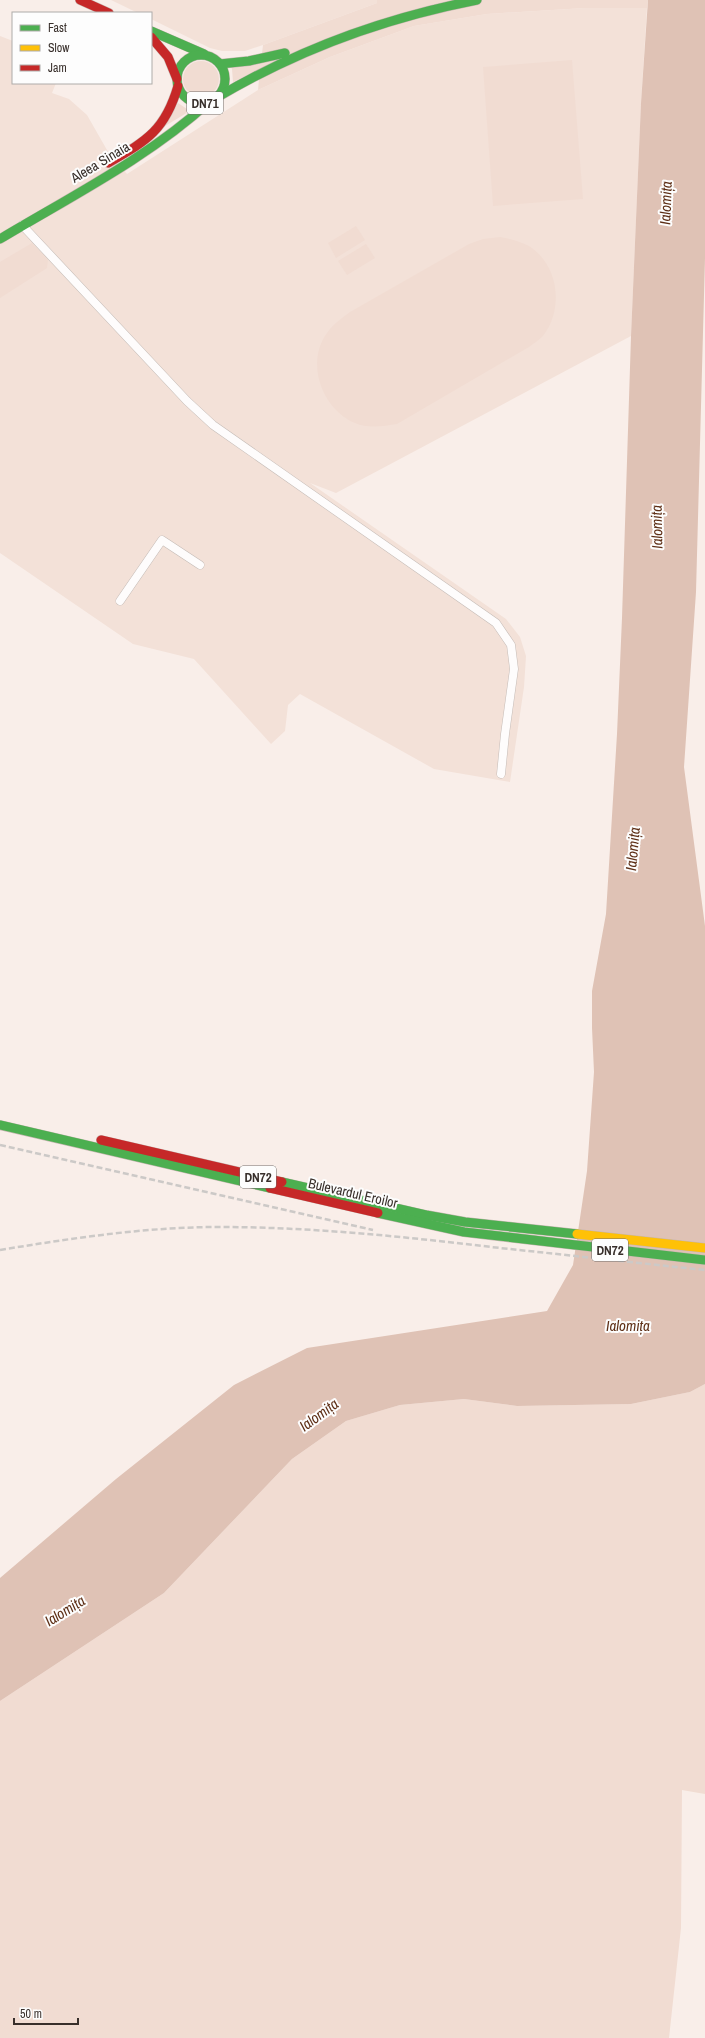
<svg xmlns="http://www.w3.org/2000/svg" width="705" height="2038" viewBox="0 0 705 2038" font-family="'Archivo Narrow',sans-serif">
<style>
.built{fill:#f3e1d8}
.green{fill:#f1dcd2}
.water{fill:#dfc2b5}
.lines{fill:none;stroke-linecap:round;stroke-linejoin:round}
.street-casing{stroke:#c4bbb6;stroke-width:9}
.fast-casing{stroke:#c5b6b0;stroke-width:10}
.slow-casing{stroke:#c5b6b0;stroke-width:10}
.jam-casing{stroke:#c5b6b0;stroke-width:10}
.street{stroke:#fefcfc;stroke-width:8}
.fast{stroke:#4caf50;stroke-width:9}
.slow{stroke:#ffc107;stroke-width:9}
.jam{stroke:#c62828;stroke-width:9}
.rail{stroke:#ccc9c7;stroke-width:2.5;stroke-dasharray:6 3;stroke-linecap:butt}
.labels{text-anchor:middle;stroke-width:4;stroke-linejoin:round;paint-order:stroke}
.shield{fill:#fdfdfd;stroke:#736d6a;stroke-width:1}
.shield-label{font-size:13px;font-weight:bold;fill:#382f2b}
.street-label{font-size:14px;fill:#382f2b;stroke:#fdfdfd}
.water-label{font-size:15px;font-style:italic;fill:#5e2f16;stroke:#fdfdfd}
</style>
<rect width="100%" height="100%" fill="#f9eee9"/>
<!-- built -->
<g class="built">
<path d="M111,0h266v3l-114,42 -18,6h-23l-12,-3 -59,-29v-6h-13z"/>
<path d="M585,8h62l-6,95 -10,233 -295,157 -26,-10 196,136 14,18 6,19 -2,31 -14,95 -76,-13 -134,-75 -12,11 -3,26 -14,13 -77,-85 -61,-15 -133,-91v-517l13,5v42h43l-4,10 17,6 18,16 20,35 20,24 131,-84 72,-33 84,-31 73,-12z"/>
</g>
<!-- green -->
<g class="green">
<path d="M377,0h271l-1,8h-62l-98,6 -73,12 -84,31 -72,33 2,-21 -27,13 -1,-13 -2,-4 31,-3 2,-17 114,-42z"/>
<path d="M572,60l11,139 -90,7 -10,-139z"/>
<circle cx="201" cy="79" r="18"/>
<path d="M178,103l12,8 -25,15z"/>
<path d="M356,226l9,14 -29,18 -8,-15z"/>
<path d="M500,237c10,2 20,4 29,9 30,19 35,63 14,90 -4,4 -10,8 -14,11l-132,77c-13,2 -29,5 -42,-1 -33,-14 -50,-60 -28,-90 6,-9 15,-15 23,-21l119,-68 14,-5z"/>
<path d="M32,243l16,17 -1,8 -47,30v-36z"/>
<path d="M366,244l9,14 -28,17 -9,-14z"/>
<path d="M705,1384v410l-23,-4 -1,138 -12,110h-669v-337l164,-108 128,-134 54,-38 54,-16 64,-6 53,7 114,-2 59,-12z"/>
</g>
<!-- water -->
<path class="water" d="M648,0h57v258l-9,334 -12,175 21,159v458l-15,8 -59,12 -114,2 -53,-7 -64,6 -54,16 -54,38 -128,134 -164,108v-123l116,-99 118,-94 73,-37 240,-37 26,-46 14,-94 7,-99 -2,-44v-37l14,-77 11,-180 5,-116 9,-282 10,-233z"/>
<g class="lines">
<!-- street casing -->
<g class="street-casing">
<g id="street">
<path d="M22,225l165,176 26,24 283,198 15,22 3,24 -9,65 -4,40"/>
<path d="M120,601l42,-61 38,25"/>
</g>
</g>
<!-- fast casing -->
<g class="fast-casing">
<g id="fast">
<path d="M151,31l53,23"/>
<circle cx="201" cy="79" r="24"/>
<path d="M220,64l29,-3 36,-8"/>
<path d="M218,97c81,-48 166,-79 259,-97"/>
<path d="M0,239c70,-42 149,-82 209,-137"/>
<path d="M0,1125l270,63"/>
<path d="M282,1182l144,33 39,7 112,12"/>
<path d="M378,1213l86,19 241,28"/>
</g>
</g>
<!-- slow casing -->
<g class="slow-casing">
<path id="slow" d="M577,1234l128,14"/>
</g>
<!-- jam casing -->
<g class="jam-casing">
<g id="jam">
<path d="M80,0l29,13"/>
<path d="M151,37l17,20 9,22"/>
<path d="M108,163c38,-22 57,-32 70,-77"/>
<path d="M101,1140l181,42"/>
<path d="M270,1188l108,25"/>
</g>
</g>
<!-- street -->
<use href="#street" class="street"/>
<!-- fast -->
<use href="#fast" class="fast"/>
<!-- slow -->
<use href="#slow" class="slow"/>
<!-- jam -->
<use href="#jam" class="jam"/>
<!-- rail -->
<g class="rail">
<path d="M0,1145l373,85"/>
<path d="M0,1250c73,-12 146,-23 219,-23 94,0 188,10 281,21 68,7 137,15 205,22"/>
</g>
</g>
<g class="labels">
<!-- shield labels -->
<g class="shield">
<rect x="187" y="92" width="36" height="22" rx="3"/>
<rect x="240" y="1166" width="36" height="22" rx="3"/>
<rect x="592" y="1239" width="36" height="22" rx="3"/>
</g>
<g class="shield-label">
<text x="205" y="108">DN71</text>
<text x="258" y="1182">DN72</text>
<text x="610" y="1255">DN72</text>
</g>
<!-- street labels -->
<g class="street-label">
<text transform="translate(100 162) rotate(-31)" y="5">Aleea Sinaia</text>
<text transform="translate(353 1193) rotate(13)" y="5">Bulevardul Eroilor</text>
</g>
<!-- water labels -->
<g class="water-label">
<text transform="translate(666 203) rotate(-88)" y="5">Ialomița</text>
<text transform="translate(657 527) rotate(-91)" y="5">Ialomița</text>
<text transform="translate(633 849) rotate(-85)" y="5">Ialomița</text>
<text x="628" y="1331">Ialomița</text>
<text transform="translate(319 1415) rotate(-36)" y="5">Ialomița</text>
<text transform="translate(65 1611) rotate(-32)" y="5">Ialomița</text>
</g>
</g>
<!-- legend -->
<rect x="12" y="12" width="140" height="72" fill="#fdfdfd" stroke="#aeaba9"/>
<rect x="20" y="25" width="20" height="6" fill="#4caf50" stroke="#aeaba9"/>
<text x="48" y="32" font-size="12" fill="#382f2b">Fast</text>
<rect x="20" y="45" width="20" height="6" fill="#ffc107" stroke="#aeaba9"/>
<text x="48" y="52" font-size="12" fill="#382f2b">Slow</text>
<rect x="20" y="65" width="20" height="6" fill="#c62828" stroke="#aeaba9"/>
<text x="48" y="72" font-size="12" fill="#382f2b">Jam</text>
<!-- scale -->
<path d="M14 2018v6h64v-6" fill="none" stroke="#382f2b" stroke-width="2"/>
<text x="20" y="2018" font-size="12" fill="#382f2b" stroke="#fdfdfd" stroke-width="3" paint-order="stroke">50 m</text>
</svg>
